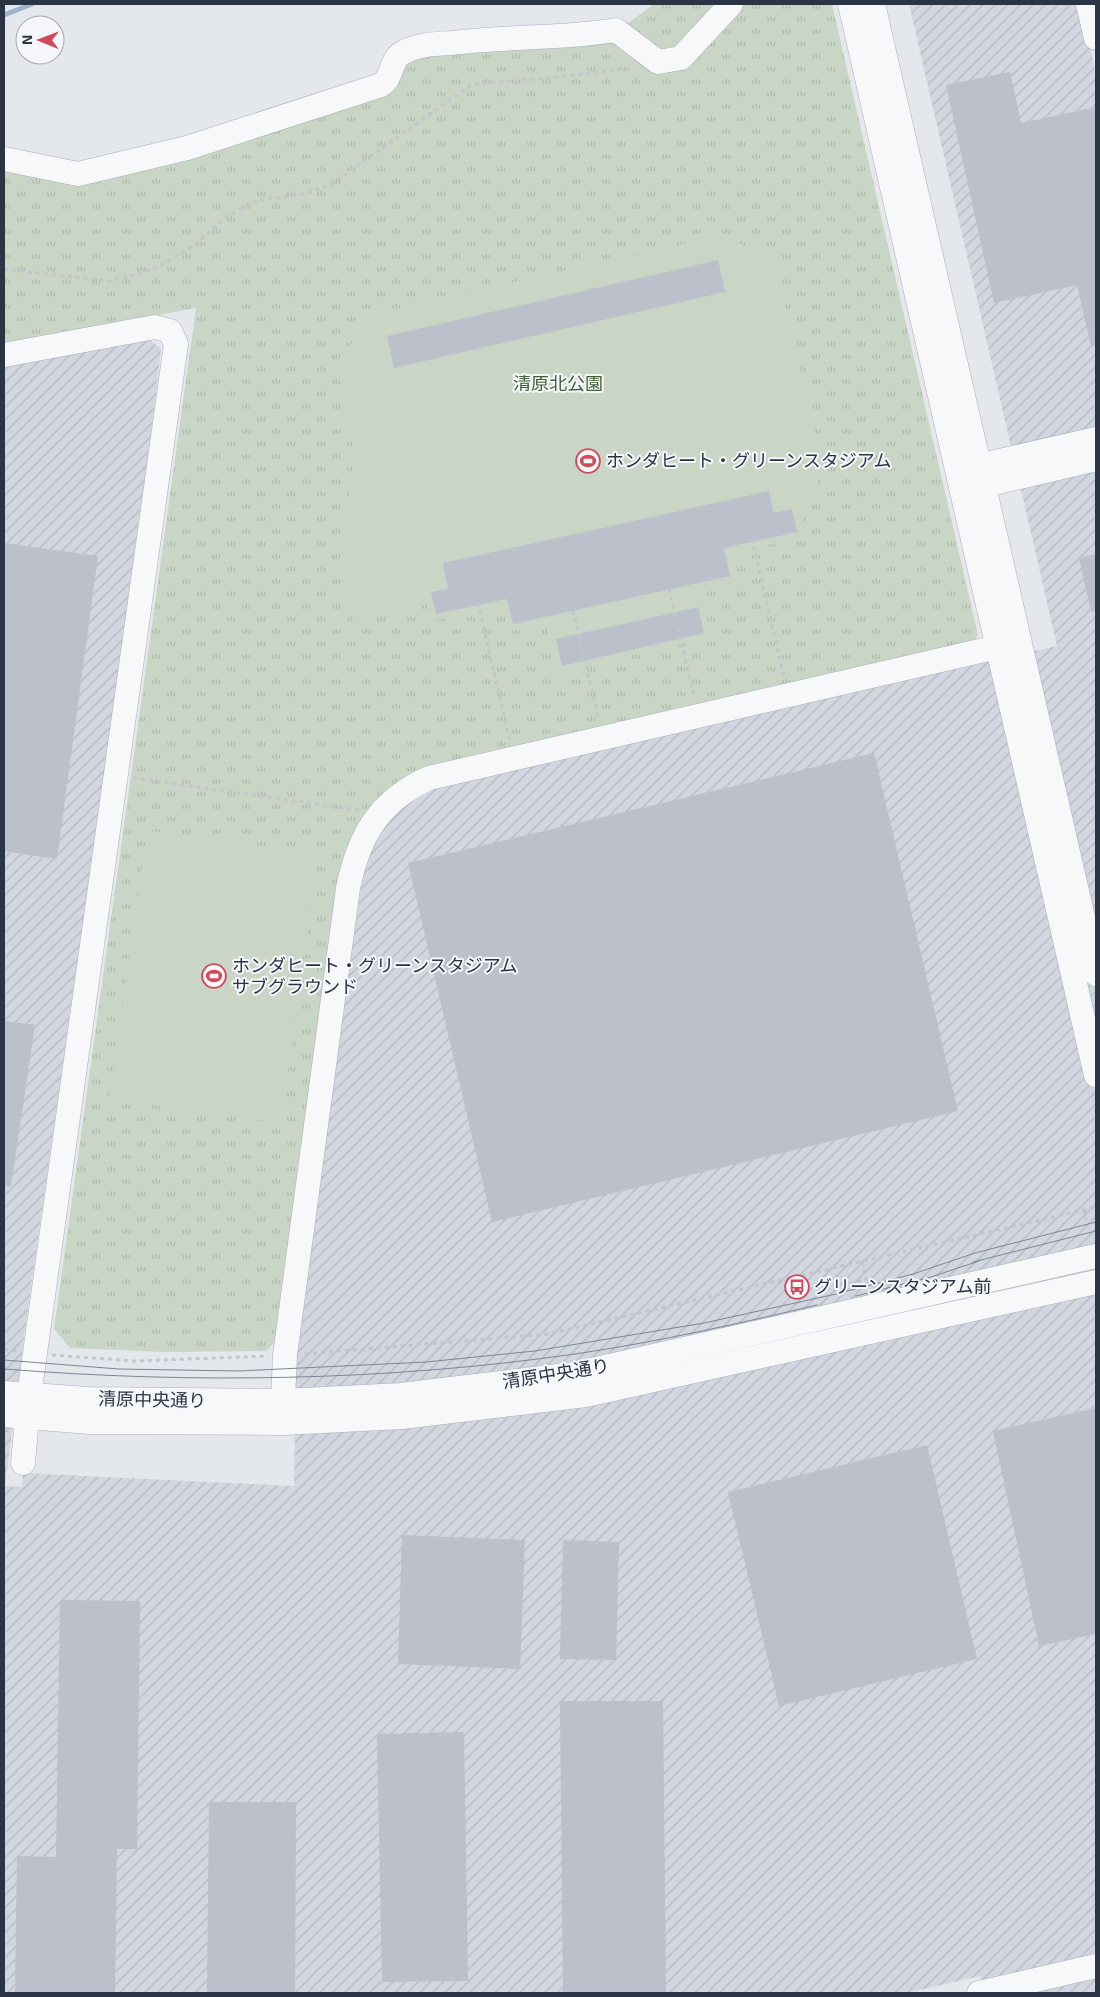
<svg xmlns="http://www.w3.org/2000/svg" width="1100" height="1997" viewBox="0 0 1100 1997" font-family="'Exo 2','Noto Sans JP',sans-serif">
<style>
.industrial{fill:url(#industrial-furrows)}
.grass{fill:url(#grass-tufts)}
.pitch{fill:#c9d6c5}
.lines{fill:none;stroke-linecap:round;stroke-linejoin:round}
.stream{stroke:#9fb4cc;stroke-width:5}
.building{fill:#bbc0ca}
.minor-casing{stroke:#a9aeb7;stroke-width:25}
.path{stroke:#c2c5cb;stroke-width:3;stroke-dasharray:4 4;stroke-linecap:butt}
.minor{stroke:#f7f8fa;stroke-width:24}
.tram{stroke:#7d8696;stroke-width:1}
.labels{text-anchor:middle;stroke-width:4;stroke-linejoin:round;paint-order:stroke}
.park-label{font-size:18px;fill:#3f6138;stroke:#f4f6f9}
.poi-label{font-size:18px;fill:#2b3445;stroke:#f4f6f9;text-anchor:start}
.street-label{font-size:18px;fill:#2b3445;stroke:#f4f6f9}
</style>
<defs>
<pattern id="industrial-furrows" width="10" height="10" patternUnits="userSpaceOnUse" patternTransform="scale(1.25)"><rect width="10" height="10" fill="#d2d6de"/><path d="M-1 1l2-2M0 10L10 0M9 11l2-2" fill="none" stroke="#b4b8c0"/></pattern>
<pattern id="grass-tufts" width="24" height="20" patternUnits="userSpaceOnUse" patternTransform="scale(1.25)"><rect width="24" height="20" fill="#c9d6c5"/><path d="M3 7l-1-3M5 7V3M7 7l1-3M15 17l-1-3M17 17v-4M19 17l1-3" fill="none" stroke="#adb8ab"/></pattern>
</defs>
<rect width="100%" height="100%" fill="#e4e7ec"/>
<!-- industrial -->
<path class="industrial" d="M909,4h171l16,70v1919h-112l-4,-17 -73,17h-903v-1627l145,-27 12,10 -12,106 -124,875 -20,156 17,1 1,-14 271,13 2,-147 68,-473 20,-43 19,-17 36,-19 618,-141z"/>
<!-- grass -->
<path class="grass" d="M654,4h178l146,631 -5,8 -541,123c-52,19 -77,49 -92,103l-66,474 -8,8 -101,1 -95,-4 -16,-19 142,-1021 -192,36v-182l64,14 318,-90 17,-28 209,-23z"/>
<!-- pitch -->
<g class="pitch">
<path d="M724,235l51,27 49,209 -23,42 5,23 -74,18 6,27 -37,8 10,48 -154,36 -11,-49 -38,8 -5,-25 -71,14 -5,-17 -75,17 -7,-41 -2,-29 11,-99 -18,-89 25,-32 -3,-14z"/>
<path d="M147,830l170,24 -36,269 -171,-24z"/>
</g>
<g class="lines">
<!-- stream -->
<path class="stream" d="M4,15l28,-11"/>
</g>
<!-- building -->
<g class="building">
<path d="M1010,72l11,51 75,-16v239h-5l-14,-61 -83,18 -48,-218z"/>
<path d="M718,260l7,32 -331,76 -7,-32z"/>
<path d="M769,491l5,22 18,-4 5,23 -73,16 6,28 -217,48 -6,-25 -71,15 -5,-22 17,-3 -5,-26z"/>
<path d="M4,543l94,13 -41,303 -53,-8z"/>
<path d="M1096,554v57l-5,1 -12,-54z"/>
<path d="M698,607l6,26 -142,33 -6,-27z"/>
<path d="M874,753l84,358 -466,111 -84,-359z"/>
<path d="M4,1021l31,4 -24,161h-7z"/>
<path d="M1096,1408v226l-57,12 -46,-215z"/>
<path d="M927,1445l50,214 -198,47 -51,-214z"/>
<path d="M402,1535l123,5 -5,129 -122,-5z"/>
<path d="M563,1540l56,2 -3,118 -56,-1z"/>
<path d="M60,1600l80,1 -3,248h-20l-2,144h-100l2,-137 39,1z"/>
<path d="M560,1701h103l3,292h-103z"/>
<path d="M464,1732l4,249 -86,1 -5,-248z"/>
<path d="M209,1802h87l-1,191h-88z"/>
</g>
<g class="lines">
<!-- minor casing -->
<g class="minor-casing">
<g id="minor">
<path d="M850,4l246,1071"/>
<path d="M873,4l223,970"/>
<path d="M1088,4l8,34"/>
<path d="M4,159l74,15 109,-26 194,-63c13,-8 8,-26 23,-33 14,-8 33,-8 48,-9 55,-7 110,-4 164,-13l42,32 23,-4 50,-54"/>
<path d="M4,355l151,-28 15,4 6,13 -147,1052 -6,67"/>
<path d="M964,469l132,-30"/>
<path d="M969,489l127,-30"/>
<path d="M4,1393l84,6 195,2 118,-6 173,-21 522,-118"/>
<path d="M283,1401l2,-46 63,-467c11,-53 31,-87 81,-110l590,-136"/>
<path d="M4,1415l85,7 195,1 118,-6 184,-22 510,-113"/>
<path d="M979,1993l117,-27"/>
</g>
</g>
<!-- path -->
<g class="path">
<path d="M4,269l105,12 34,-8 22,-10 29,-18 32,-28 25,-14 16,-4 37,-5 26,-9 140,-99 15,-3 65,-5 83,-10"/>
<path d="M752,539l32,138"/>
<path d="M669,589l25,108"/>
<path d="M478,603l32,139"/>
<path d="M573,611l26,110"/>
<path d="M133,778l226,32"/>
<path d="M1084,1210l2,10"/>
<path d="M826,1289l40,-9 -4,-19"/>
<path d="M4,1349l12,2"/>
<path d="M305,1354l243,-20 548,-127"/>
<path d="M52,1355l82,6 134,-5"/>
</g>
<!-- minor -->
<use href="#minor" class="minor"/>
<!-- tram -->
<g class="tram">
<path d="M973,1262l123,-31"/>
<path d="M856,1296l75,-19 48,-16"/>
<path d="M4,1360l115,9 120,2 187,-9 109,-11 169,-28 132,-29 77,-20 62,-21 121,-31"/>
<path d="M4,1369c190,15 382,12 571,-15 82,-12 162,-30 242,-49"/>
</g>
</g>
<!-- icons -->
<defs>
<g id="stadium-ring" transform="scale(1.25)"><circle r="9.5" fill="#f4f6f9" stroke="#d1495b" stroke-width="1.5"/><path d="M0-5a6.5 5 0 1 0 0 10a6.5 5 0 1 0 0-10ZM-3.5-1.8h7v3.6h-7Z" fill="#d1495b"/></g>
<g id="bus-ring" transform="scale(1.25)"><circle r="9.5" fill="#f4f6f9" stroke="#d1495b" stroke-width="1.5"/><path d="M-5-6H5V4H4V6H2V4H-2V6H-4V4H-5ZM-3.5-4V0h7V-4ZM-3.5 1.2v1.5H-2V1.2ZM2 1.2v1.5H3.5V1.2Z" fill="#d1495b"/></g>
</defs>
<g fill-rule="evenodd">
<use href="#stadium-ring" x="588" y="461"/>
<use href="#stadium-ring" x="214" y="976"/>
<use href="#bus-ring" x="797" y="1287"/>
</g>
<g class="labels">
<!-- park labels -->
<g class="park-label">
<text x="558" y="390">清原北公園</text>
</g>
<!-- poi labels -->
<g class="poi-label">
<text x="606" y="467">ホンダヒート・グリーンスタジアム</text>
<text x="232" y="972">ホンダヒート・グリーンスタジアム<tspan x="232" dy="21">サブグラウンド</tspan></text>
<text x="814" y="1293">グリーンスタジアム前</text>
</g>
<!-- street labels -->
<g class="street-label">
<text transform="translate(556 1374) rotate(-9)" y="6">清原中央通り</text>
<text transform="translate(152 1400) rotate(1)" y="6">清原中央通り</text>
</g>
</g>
<!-- border -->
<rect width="1100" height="1997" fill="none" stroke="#2b3445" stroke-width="10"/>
<!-- north arrow -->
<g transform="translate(40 40) rotate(271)"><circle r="24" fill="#f4f6f9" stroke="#a4a8b1"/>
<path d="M0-4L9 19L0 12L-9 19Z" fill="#d1495b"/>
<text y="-8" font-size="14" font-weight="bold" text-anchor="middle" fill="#2b3445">N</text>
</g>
</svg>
